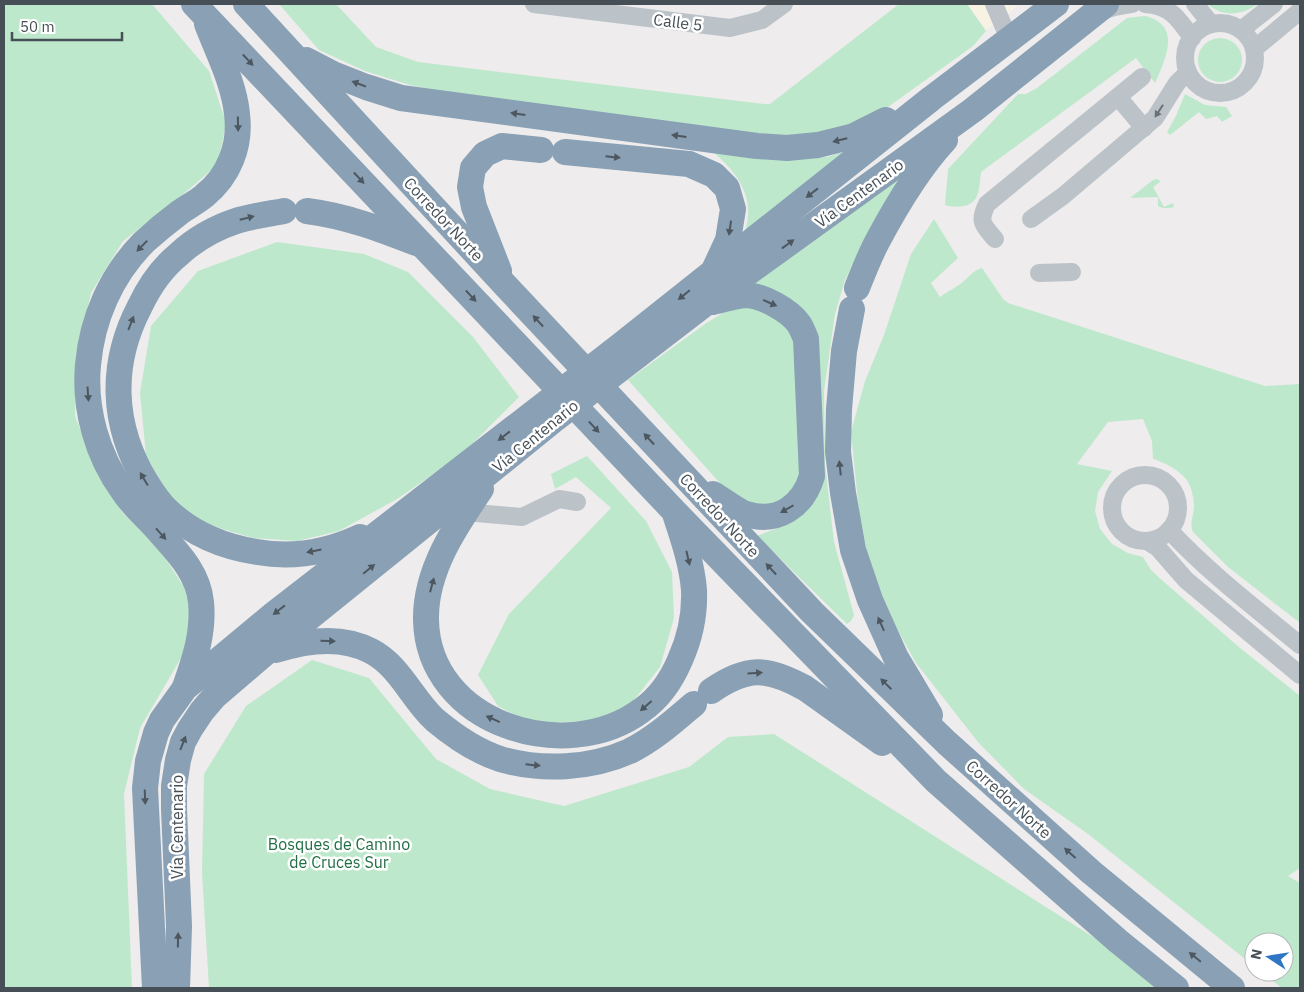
<svg xmlns="http://www.w3.org/2000/svg" width="1304" height="992" viewBox="0 0 1304 992" font-family="'IBM Plex Sans',sans-serif">
<style>
.commercial{fill:#f8f2e5}
.green{fill:#bee8cc}
.lines{fill:none;stroke-linecap:round;stroke-linejoin:round}
.minor{stroke:#bbc3c9;stroke-width:18}
.highway{stroke:#89a0b5;stroke-width:26}
.oneway{fill:#4d5760}
.oneway2{fill:#697278}
.labels{text-anchor:middle;stroke-width:5;stroke-linejoin:round;paint-order:stroke}
.street-label{font-size:16px;fill:#464f56;stroke:#fff}
.park-label{font-size:16px;fill:#216e44;stroke:#fff}
</style>
<rect width="100%" height="100%" fill="#eeecec"/>
<!-- commercial -->
<path class="commercial" d="M967,4h53l-34,27z"/>
<!-- green -->
<g class="green">
<path d="M4,4h148l57,67 17,52 -8,41 -39,34 -56,43 -32,52 -14,59 -2,64 19,49 28,47 37,37 25,38 9,31 -5,28 -48,82 -16,66 8,194h-128z"/>
<path d="M279,4h57l40,43 42,15 346,42h6l129,-100h68l19,27 -13,15 -85,61 -56,25 -45,5 -330,-42 -47,-10 -45,-14 -46,-21z"/>
<path d="M1208,4h50c-16,11 -35,14 -50,0z"/>
<path d="M1145,16c37,9 21,42 10,67l-19,-25 -155,114c-1,7 -1,17 -4,24 -5,12 -21,12 -32,9l3,-36 70,-75h8l11,-6 90,-70z"/>
<circle cx="1220" cy="60" r="22"/>
<path d="M1185,94l20,11 21,2 6,9 -10,6 -5,-6 -11,3 -7,-7 -29,23 -3,-3 9,-16z"/>
<path d="M849,150l-105,87c1,-7 4,-15 4,-23 2,-26 -18,-48 -36,-63l91,7 24,-1z"/>
<path d="M920,154l-55,84 -20,42 -10,34 -11,77 1,73 9,78 20,73 -3,6 -4,3 -90,-88 31,-12 16,-12 12,-167 -70,-56z"/>
<path d="M1157,179l2,1 1,2 -7,5 11,20 9,-4 1,4c-5,1 -11,2 -16,-1v-8l-1,-1 -27,1 23,-18z"/>
<path d="M934,219l24,39 -27,25 9,14c8,-6 18,-10 25,-17 6,-5 9,-10 17,-12l21,31 5,4 257,83 35,-2v239l-72,-56 -35,-35c-4,-8 1,-17 1,-26 0,-8 -3,-21 -8,-27 -7,-9 -22,-17 -33,-20l-1,-18 -9,-22 -35,3 -31,42 35,7 -14,21 -3,19 5,18 12,15 16,9 15,4 8,13 13,12 76,66 60,48v172l-12,8 12,7v105h-18l-21,-16h23v-30h-30v24l-166,-132 -64,-45 -46,-47 -62,-79 -24,-43 -21,-48 -11,-50 -9,-90 14,-51 19,-46 27,-81z"/>
<path d="M277,242l87,12 44,18 65,65 46,60 -58,58 -64,44 -58,32 -42,10 -44,-3 -47,-14 -33,-21 -27,-48 -6,-62 11,-67 47,-55z"/>
<path d="M754,304l18,6 23,25 7,146 -27,25 -19,1 -30,-17 -98,-110 77,-56 23,-14z"/>
<path d="M587,456l59,65 26,51 2,46 -14,49 -29,37 -31,17 -70,2 -32,-17 -20,-31 31,-61 102,-106 -35,-31 -21,12 -4,-15z"/>
<path d="M312,660l57,18 67,81 54,30 74,17 125,-39 39,-30 46,-3 338,215 49,39h-952l-7,-116 2,-98 42,-68z"/>
</g>
<g class="lines">
<!-- minor -->
<g class="minor">
<path d="M534,4l196,24 32,-8 22,-16"/>
<path d="M994,4l15,35"/>
<path d="M1145,4c25,1 34,15 47,34"/>
<path d="M1195,4l16,20"/>
<path d="M1095,13l20,-6 17,-3"/>
<circle cx="1220" cy="58" r="35"/>
<path d="M1241,30l33,-26"/>
<path d="M1254,49l46,-38"/>
<path d="M1118,97l26,31"/>
<path d="M1031,219l32,-23 92,-78 22,-35 11,-11"/>
<path d="M995,239c-12,-14 -17,-17 -8,-35l155,-127"/>
<path d="M1039,273l33,-1"/>
<circle cx="1145" cy="508" r="33"/>
<path d="M465,512l57,5 37,-18 18,3"/>
<path d="M1169,530c40,43 86,78 131,115"/>
<path d="M1147,541l11,7 28,32 114,95"/>
</g>
<!-- highway -->
<g class="highway">
<path d="M194,4l480,507 262,270 182,160 58,47"/>
<path d="M246,4l259,281 307,327 135,131 144,129 141,116"/>
<path d="M306,60l27,14 33,13 35,11 356,48 30,2 31,-3 36,-9 32,-16"/>
<path d="M565,152l124,12 25,11 13,13 6,21 -5,31 -13,28"/>
<path d="M284,211c-16,3 -32,5 -48,10 -21,7 -42,19 -58,34 -17,14 -29,32 -38,51 -31,59 -28,120 6,176 6,10 14,22 23,30 24,22 56,35 88,40 35,6 71,0 103,-15"/>
<path d="M307,211c39,5 73,18 109,32"/>
<path d="M499,271l-25,-64 -4,-20 3,-19 12,-14 17,-8 39,4"/>
<path d="M857,288c6,-15 12,-31 20,-46 18,-34 42,-74 68,-102"/>
<path d="M713,302c10,-2 21,-6 31,-7 18,0 45,15 55,29 3,5 5,10 7,15l6,137c-9,30 -34,48 -66,38 -9,-3 -24,-15 -33,-20"/>
<path d="M852,309l-8,42 -5,58 -1,43 5,41 10,57 17,50 26,58 34,57"/>
<path d="M481,489c-26,38 -56,82 -55,131 2,104 140,147 216,90 17,-12 30,-31 38,-50 10,-22 15,-46 14,-70 -2,-25 -10,-49 -18,-73"/>
<path d="M276,650c31,-10 65,-15 95,1 29,15 41,48 64,69 19,16 41,31 65,39 42,12 90,10 130,-8 24,-12 44,-30 64,-47"/>
<path d="M185,687c10,-28 19,-55 16,-85 -3,-31 -26,-52 -45,-74 -11,-12 -24,-23 -33,-37 -26,-36 -39,-82 -35,-126 4,-46 23,-90 56,-123 11,-10 23,-20 35,-29 8,-6 18,-11 25,-17 25,-20 37,-50 33,-82 -3,-31 -19,-61 -30,-90"/>
<path d="M711,691c36,-25 56,-24 94,-3l77,55"/>
<path d="M155,988l-10,-200 3,-27 8,-28 6,-13 23,-32 89,-74 347,-269 311,-247 124,-94"/>
<path d="M177,988l2,-62 -5,-117v-23l4,-26 5,-18 7,-13 12,-18 12,-14 49,-42 292,-236 151,-116 267,-193 133,-106"/>
</g>
</g>
<!-- one-way arrows -->
<defs><path id="oneway-solid" d="M-6-.8H1V-3.2L6.5 0L1 3.2V.8H-6Z" transform="scale(1.25)"/></defs>
<g class="oneway">
<use href="#oneway-solid" transform="translate(248 60) rotate(47)"/>
<use href="#oneway-solid" transform="translate(359 84) rotate(-159)"/>
<use href="#oneway-solid" transform="translate(518 114) rotate(-172)"/>
<use href="#oneway-solid" transform="translate(238 124) rotate(89)"/>
<use href="#oneway-solid" transform="translate(679 136) rotate(-172)"/>
<use href="#oneway-solid" transform="translate(840 140) rotate(166)"/>
<use href="#oneway-solid" transform="translate(613 157) rotate(6)"/>
<use href="#oneway-solid" transform="translate(359 178) rotate(47)"/>
<use href="#oneway-solid" transform="translate(812 193) rotate(142)"/>
<use href="#oneway-solid" transform="translate(247 218) rotate(-14)"/>
<use href="#oneway-solid" transform="translate(730 228) rotate(98)"/>
<use href="#oneway-solid" transform="translate(788 244) rotate(-36)"/>
<use href="#oneway-solid" transform="translate(142 246) rotate(134)"/>
<use href="#oneway-solid" transform="translate(684 295) rotate(141)"/>
<use href="#oneway-solid" transform="translate(471 296) rotate(47)"/>
<use href="#oneway-solid" transform="translate(770 303) rotate(24)"/>
<use href="#oneway-solid" transform="translate(538 321) rotate(-133)"/>
<use href="#oneway-solid" transform="translate(131 323) rotate(-69)"/>
<use href="#oneway-solid" transform="translate(88 394) rotate(86)"/>
<use href="#oneway-solid" transform="translate(594 427) rotate(47)"/>
<use href="#oneway-solid" transform="translate(504 436) rotate(142)"/>
<use href="#oneway-solid" transform="translate(649 439) rotate(-133)"/>
<use href="#oneway-solid" transform="translate(840 468) rotate(-96)"/>
<use href="#oneway-solid" transform="translate(144 479) rotate(-121)"/>
<use href="#oneway-solid" transform="translate(787 509) rotate(150)"/>
<use href="#oneway-solid" transform="translate(161 534) rotate(48)"/>
<use href="#oneway-solid" transform="translate(314 551) rotate(169)"/>
<use href="#oneway-solid" transform="translate(688 558) rotate(77)"/>
<use href="#oneway-solid" transform="translate(369 569) rotate(-39)"/>
<use href="#oneway-solid" transform="translate(771 569) rotate(-133)"/>
<use href="#oneway-solid" transform="translate(432 585) rotate(-75)"/>
<use href="#oneway-solid" transform="translate(279 610) rotate(142)"/>
<use href="#oneway-solid" transform="translate(881 624) rotate(-114)"/>
<use href="#oneway-solid" transform="translate(328 641) rotate(2)"/>
<use href="#oneway-solid" transform="translate(755 673) rotate(-4)"/>
<use href="#oneway-solid" transform="translate(886 684) rotate(-136)"/>
<use href="#oneway-solid" transform="translate(646 706) rotate(139)"/>
<use href="#oneway-solid" transform="translate(493 719) rotate(-156)"/>
<use href="#oneway-solid" transform="translate(183 743) rotate(-69)"/>
<use href="#oneway-solid" transform="translate(533 765) rotate(6)"/>
<use href="#oneway-solid" transform="translate(145 797) rotate(88)"/>
<use href="#oneway-solid" transform="translate(1070 853) rotate(-138)"/>
<use href="#oneway-solid" transform="translate(178 940) rotate(-89)"/>
<use href="#oneway-solid" transform="translate(1195 957) rotate(-141)"/>
</g>
<use class="oneway2" href="#oneway-solid" transform="translate(1159 111) rotate(123)"/>
<g class="labels">
<!-- street labels -->
<g class="street-label">
<text transform="translate(678 22) rotate(7)" y="6">Calle 5</text>
<text transform="translate(859 193) rotate(-36)" y="6">Vía Centenario</text>
<text transform="translate(444 219) rotate(47)" y="6">Corredor Norte</text>
<text transform="translate(535 436) rotate(-39)" y="6">Vía Centenario</text>
<text transform="translate(720 515) rotate(47)" y="6">Corredor Norte</text>
<text transform="translate(1009 799) rotate(42)" y="6">Corredor Norte</text>
<text transform="translate(177 827) rotate(-90)" y="6">Vía Centenario</text>
</g>
<!-- park labels -->
<g class="park-label">
<text x="339" y="850">Bosques de Camino<tspan x="339" dy="18">de Cruces Sur</tspan></text>
</g>
</g>
<!-- border -->
<rect width="1304" height="992" fill="none" stroke="#464f56" stroke-width="10"/>
<!-- north arrow -->
<g transform="translate(1269 957) rotate(282)"><circle r="24" fill="#ffffff" stroke="#b5b9bb"/>
<path d="M0-4L9 19L0 12L-9 19Z" fill="#2e76c5"/>
<text y="-8" font-size="14" font-weight="bold" text-anchor="middle" fill="#464f56">N</text>
</g>
<!-- scale -->
<path d="M12 32v8h110v-8" fill="none" stroke="#464f56" stroke-width="2.5"/>
<text x="20" y="32" font-size="15" fill="#464f56" stroke="#ffffff" stroke-width="4" paint-order="stroke">50 m</text>
</svg>
